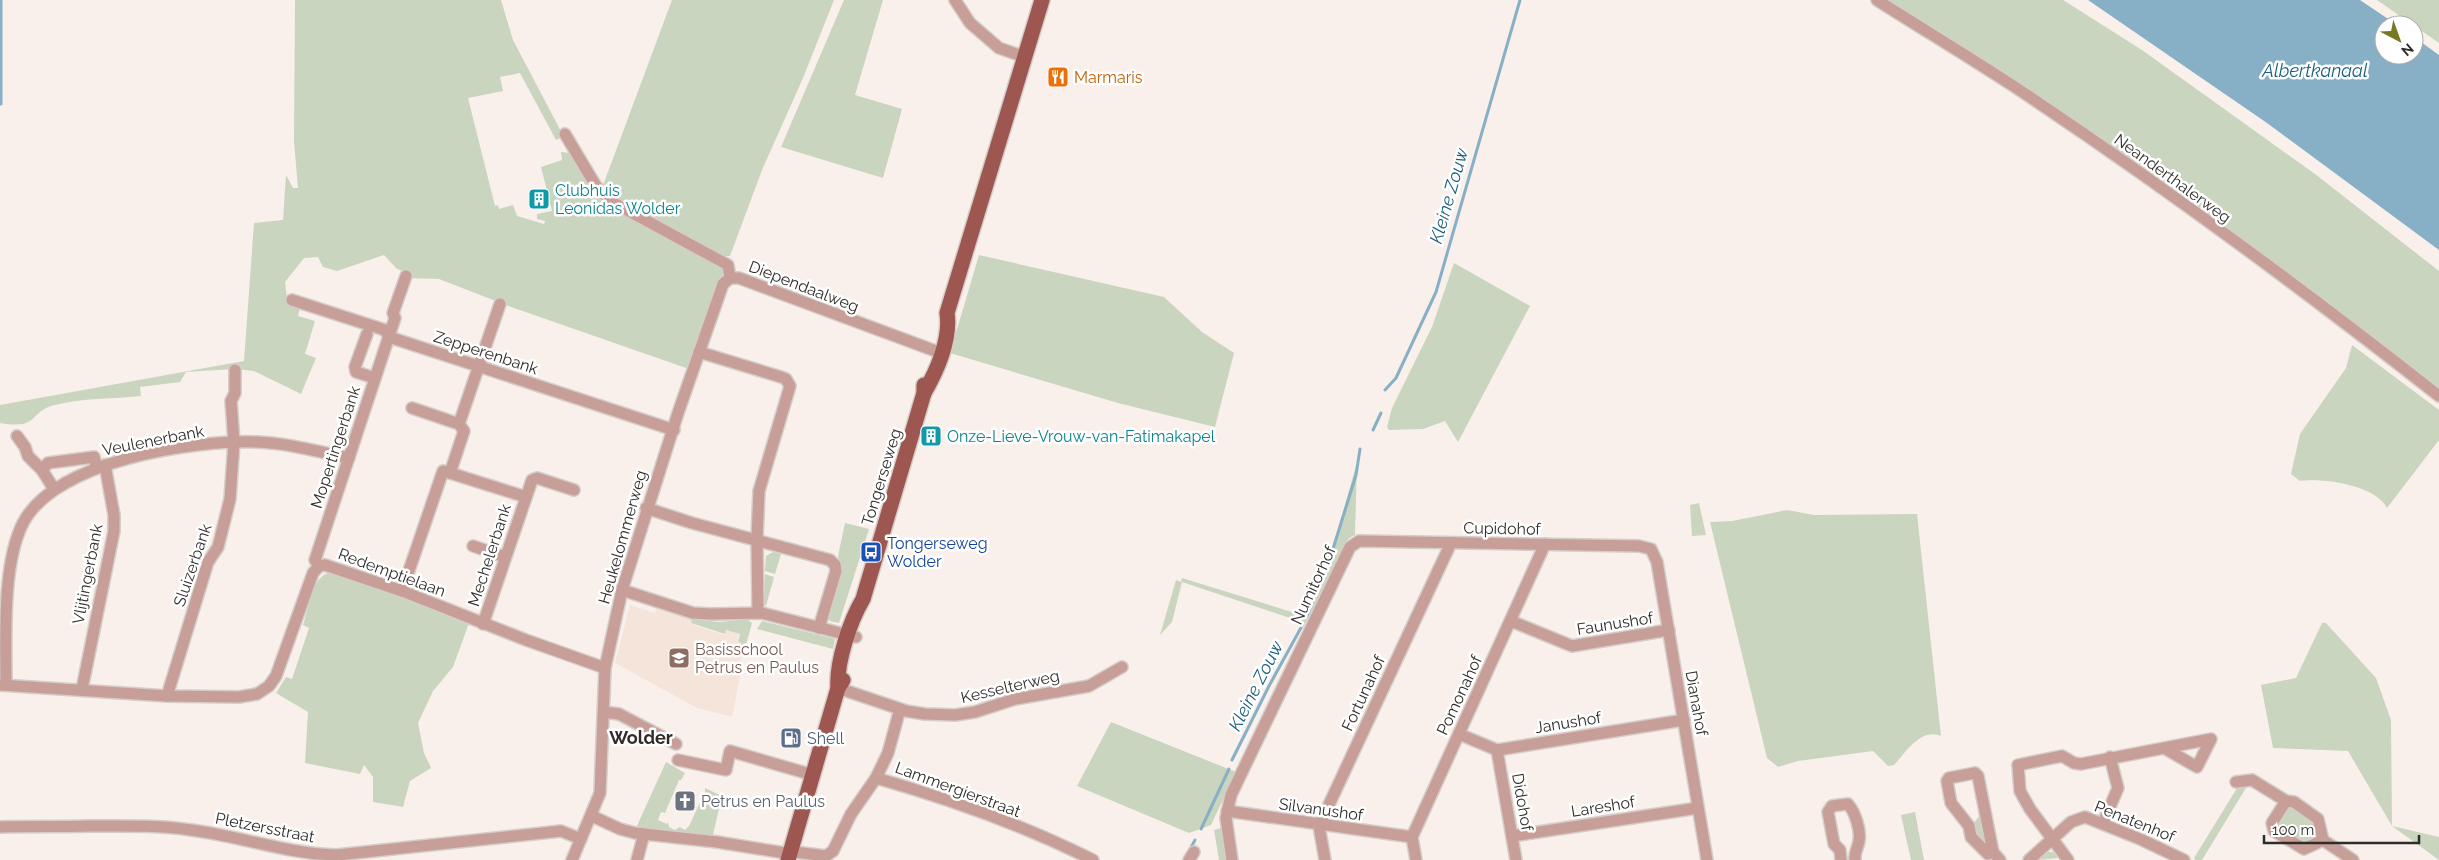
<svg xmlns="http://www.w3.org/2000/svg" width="2439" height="860" viewBox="0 0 2439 860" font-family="Raleway,sans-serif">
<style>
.built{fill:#f4e4da}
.green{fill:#c9d5bf}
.water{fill:#87afc5}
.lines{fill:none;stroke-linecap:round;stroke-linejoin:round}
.stream{stroke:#87afc5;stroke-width:3}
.minor-casing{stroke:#d5cdc8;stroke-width:14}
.major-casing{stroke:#d5cdc8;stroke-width:18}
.minor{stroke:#c89e99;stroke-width:11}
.major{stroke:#9e5650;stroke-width:15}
.labels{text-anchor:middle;stroke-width:5;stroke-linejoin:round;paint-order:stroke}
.food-label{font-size:16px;fill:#c56008;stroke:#fff;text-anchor:start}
.street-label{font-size:16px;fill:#2f2c2a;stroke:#fff}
.culture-label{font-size:16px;fill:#0d838f;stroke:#fff;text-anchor:start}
.transit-label{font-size:16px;fill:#164399;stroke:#fff;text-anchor:start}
.education-label{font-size:16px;fill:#785e54;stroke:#fff;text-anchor:start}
.service-label{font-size:16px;fill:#4e5e75;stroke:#fff;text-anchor:start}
.worship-label{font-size:16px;fill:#5b616d;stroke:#fff;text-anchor:start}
.water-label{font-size:18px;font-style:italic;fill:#1a5f7e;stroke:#fff}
.neighbourhood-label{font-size:18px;font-weight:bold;fill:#2f2c2a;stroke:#fff}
</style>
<rect width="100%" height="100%" fill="#f9f0eb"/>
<!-- built -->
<path class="built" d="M630,605l25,8 1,-4 36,10 -1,5 34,11 2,-5 12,4 -2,8 3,2 -2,7 5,2 -4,12 3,2 -10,50 -35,-9 -82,-45z"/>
<!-- green -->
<g class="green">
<path d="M295,0h206l12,40 51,97 -8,3 -36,-67 -20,4 3,14 -35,7 27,108 3,-1 1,4 14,-4 4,11 27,8 1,-3 -8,-2v-5l15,-3 -11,-44 21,-7 -1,-8 9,1 30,41 121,71 3,5 -35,99 -175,-61 -75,-29 -31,-1 1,-5 -12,-4 -13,-14 -47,16 -14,-4 -5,-10 -14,1 -19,24 2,16 13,10 -2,8 17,5 -10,33 11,4 -15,36 -47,-23 -20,-2 -48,3 -6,10 -40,5 1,9c-28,3 -59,2 -86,9 -27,6 -14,25 -55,18v-18l244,-44 10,-138 29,-3 3,-45 7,13h5l-4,-47z"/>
<path d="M672,0h162l-31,78 -41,92 -32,86h-7l-104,-54 -17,-14z"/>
<path d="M844,0h39l-28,95 47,14 -19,69 -102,-31z"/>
<path d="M1882,0h181l79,50 173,124 124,97v118l-136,-100z"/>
<path d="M2377,0h62v43z"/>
<path d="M979,255l185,42 38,35 32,21 -19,74 -97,-24 -168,-50z"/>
<path d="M1454,263l76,43 -72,136 -13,-21 -22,8 -34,1 -2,-3 5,-19 40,-81z"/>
<path d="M2352,345l87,65v30l-52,68c-12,-23 -63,-30 -87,-27l-9,-7 9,-40 46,-66z"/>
<path d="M1357,462l-2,73 -6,3 -37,78 -7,7 -123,-41 -10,40 -12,13 16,-55 5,2 1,-4 126,39 29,-83z"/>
<path d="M1699,503l7,32 -14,1 -2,-31z"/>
<path d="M1787,510l27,5 103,-1 24,222c-20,-9 -36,17 -47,29l-6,1 -15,-15 -75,10 -20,6 -11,-9 -57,-236 22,-1z"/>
<path d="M845,523l24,6 -30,94 -9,-2 -2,-3 14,-48 -4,-14z"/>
<path d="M773,552l8,2 -6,20 -10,-3 1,-15z"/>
<path d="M331,572l138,51 -16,44 -20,24 -15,32 6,30 7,15 -21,13 -7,26 -30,-5v-25l-9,-12 -4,9 -55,-11 3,-51 -32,-19 10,-16 6,2 17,-51 -6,-3c6,-17 8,-49 28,-53z"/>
<path d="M765,574l9,3 -8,29 -2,-4z"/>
<path d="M692,619l27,3 28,-3 5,4 -8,29 -5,-1 2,-8 -3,-1 2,-8 -14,-4 -1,4 -34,-11z"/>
<path d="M762,621l73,18 -2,10 -76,-20z"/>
<path d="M2322,623h4l50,55 15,42 1,106 47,11v23l-47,-34 -44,-75 -75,-3 -12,-63 35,-7z"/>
<path d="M1111,722l125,50 -25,53 -22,8 -112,-47z"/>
<path d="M666,762l19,11 -4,7h-2l-14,33 -4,-1 -3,8 9,4 1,-2 1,5 6,3 5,-3 5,3 4,-4 16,-34v-4l17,8 -10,43 -76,-11z"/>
<path d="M2249,783l-47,77h-7l-1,-2 45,-73z"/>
<path d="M2294,807l22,15 2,8 -9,12 -7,1 -22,-14 -2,-5 10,-16z"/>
<path d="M1915,812l9,48h-13l-10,-45z"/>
<path d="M1983,812l6,33 -16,-11 -2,-8z"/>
<path d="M1225,827l5,33h-11l-5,-30z"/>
<path d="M2048,852h5l5,6 -19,2z"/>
</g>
<!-- water -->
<path class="water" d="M2088,0h272l37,25h-13v30h30v-18l25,18v195l-172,-127z"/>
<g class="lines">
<!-- stream -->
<g class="stream">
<path d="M1,104v-104"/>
<path d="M1385,390l11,-12 40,-86 84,-292"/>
<path d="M1373,430l8,-17"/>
<path d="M1307,616l25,-64 24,-77 4,-26"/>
<path d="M1232,760l37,-74 34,-62"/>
<path d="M1201,829l28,-60"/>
<path d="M1189,851l6,-11"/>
</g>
<!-- minor casing -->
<g class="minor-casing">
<g id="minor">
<path d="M955,0l15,23 29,25 26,9"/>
<path d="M1877,0c47,30 94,58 141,89 144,96 285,200 421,307"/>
<path d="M565,134l31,52 16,16 107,58 9,5 2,13"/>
<path d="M730,278h9l202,75"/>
<path d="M292,300l93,30 4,7 285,93"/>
<path d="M367,334l-12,33 1,5 19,6"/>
<path d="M699,352l82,25 5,2 4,7 -31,105 -2,48 1,74"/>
<path d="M459,424l41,-120"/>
<path d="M17,436l8,11 3,9 14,14 12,19"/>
<path d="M42,470l6,-7 46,-6 3,11"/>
<path d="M450,473l76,24"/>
<path d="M646,508l46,15 138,37 5,5 1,6 -17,57"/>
<path d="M473,546l32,11"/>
<path d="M319,566l-4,-6 80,-242 -2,-5 13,-37"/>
<path d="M622,590l71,23 18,1 51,-1 94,24"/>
<path d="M402,591l41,-120 7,2 14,-42 -5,-7 -47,-16"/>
<path d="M1511,621l61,25 97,-16"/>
<path d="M483,624l49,-144 5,-2 37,12"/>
<path d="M6,684c0,-45 -4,-120 17,-161 32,-62 169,-83 234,-81 31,1 62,10 92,16"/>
<path d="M0,685l167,11 72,1 18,-3 12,-8 7,-10 37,-103 6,-7 6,-1 77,26 124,49 79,28"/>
<path d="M838,688l68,23 19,3 30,1 20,-3 40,-13 74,-13 33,-19"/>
<path d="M82,689l32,-158v-16l-9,-50"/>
<path d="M167,696l41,-134 10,-15 12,-48 4,-57 -3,-41 4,-8v-23"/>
<path d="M604,712l15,2 57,30"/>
<path d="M1459,734l38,16 187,-30"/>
<path d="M1497,750l19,110"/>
<path d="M678,760l48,10 4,-19 83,24"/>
<path d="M876,778c74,21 149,48 217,82"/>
<path d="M2236,782l16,-2 34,21 8,1 24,17 5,21 30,20"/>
<path d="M2286,801l-14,22 2,8 30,18 19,-9"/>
<path d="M1227,811l185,26"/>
<path d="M592,816l28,13 15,4 82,9 68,11 10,-1 31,4 7,-5 18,-37 25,-36 12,-25 12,-44"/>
<path d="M2103,823l15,-35 -8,-31"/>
<path d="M0,827c29,-1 59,0 88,-1 35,0 68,-1 103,4 49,6 96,24 146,25l224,-24 20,8"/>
<path d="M1512,836l186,-28"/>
<path d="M1993,852l-5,2 -17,-17 -2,-11 -18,-23 -4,-22 2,-3 26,-5 3,3 15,76 7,8"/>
<path d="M572,860l28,-67 5,-125 17,-78 56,-177 45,-129 7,-6"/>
<path d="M637,860l7,-26"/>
<path d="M1189,860l5,-8"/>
<path d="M1232,860l-6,-42 5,-23 119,-248 9,-6 280,5 12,3 6,13 50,298"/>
<path d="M1325,860l-6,-34 132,-283"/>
<path d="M1416,860l-4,-23 133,-293"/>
<path d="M1841,860l-1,-10 -6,-6 -6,-32 4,-6 16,-2c7,8 13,26 11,37 -1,7 -5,11 -4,19"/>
<path d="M2029,860l42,-38 14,-5 55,22 44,21"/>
<path d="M2068,860l-38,-51 -10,-18 -2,-26 44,-9 12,7 7,1 130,-25 -14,28 -33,-19"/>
</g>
</g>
<!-- major casing -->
<g class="major-casing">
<g id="major">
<path d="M924,393c13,-22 27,-54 23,-80l95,-313"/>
<path d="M838,688c-2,-25 12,-67 25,-89l61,-206v-8"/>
<path d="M788,860l50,-172 5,-8"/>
</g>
</g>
<!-- minor -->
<use href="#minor" class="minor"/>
<!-- major -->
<use href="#major" class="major"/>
</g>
<!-- icons -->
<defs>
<g id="restaurant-square" transform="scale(1.125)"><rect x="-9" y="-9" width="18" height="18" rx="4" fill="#e8710a" stroke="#fff"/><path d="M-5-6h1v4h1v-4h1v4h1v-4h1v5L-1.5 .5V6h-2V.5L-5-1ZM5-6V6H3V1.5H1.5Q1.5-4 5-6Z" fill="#fff"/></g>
<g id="building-square" transform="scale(1.125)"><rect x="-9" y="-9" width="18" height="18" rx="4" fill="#0f9aa8" stroke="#fff"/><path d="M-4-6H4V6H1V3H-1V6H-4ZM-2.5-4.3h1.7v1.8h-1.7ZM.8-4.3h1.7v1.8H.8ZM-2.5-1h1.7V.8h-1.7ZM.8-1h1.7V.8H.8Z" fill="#fff"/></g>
<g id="bus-square" transform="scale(1.125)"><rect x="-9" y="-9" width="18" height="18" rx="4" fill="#1a4fb4" stroke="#fff"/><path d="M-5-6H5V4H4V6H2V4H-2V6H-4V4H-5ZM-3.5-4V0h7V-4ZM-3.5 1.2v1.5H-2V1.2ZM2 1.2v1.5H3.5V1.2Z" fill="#fff"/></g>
<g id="school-square" transform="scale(1.125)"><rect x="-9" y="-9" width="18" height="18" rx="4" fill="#8d6e63" stroke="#fff"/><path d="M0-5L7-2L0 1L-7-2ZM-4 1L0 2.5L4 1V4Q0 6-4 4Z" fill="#fff"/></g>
<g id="fuel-square" transform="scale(1.125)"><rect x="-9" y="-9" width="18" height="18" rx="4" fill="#5c6f8a" stroke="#fff"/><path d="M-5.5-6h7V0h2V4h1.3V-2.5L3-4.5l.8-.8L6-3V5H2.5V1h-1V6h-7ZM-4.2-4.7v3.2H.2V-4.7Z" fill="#fff"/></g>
<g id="church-square" transform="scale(1.125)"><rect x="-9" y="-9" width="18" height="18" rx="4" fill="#6b7280" stroke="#fff"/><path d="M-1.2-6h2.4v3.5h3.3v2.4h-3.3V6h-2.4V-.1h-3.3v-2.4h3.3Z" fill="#fff"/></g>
</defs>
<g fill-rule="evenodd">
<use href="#restaurant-square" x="1058" y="77"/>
<use href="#building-square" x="539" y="199"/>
<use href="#building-square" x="931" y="436"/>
<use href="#bus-square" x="871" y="552"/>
<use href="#school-square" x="679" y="658"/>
<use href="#fuel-square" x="791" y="738"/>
<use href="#church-square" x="685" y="801"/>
</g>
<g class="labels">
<!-- food labels -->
<g class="food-label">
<text x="1074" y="83">Marmaris</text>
</g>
<!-- street labels -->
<g class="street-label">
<text transform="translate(2173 178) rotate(36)" y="6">Neanderthalerweg</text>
<text transform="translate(804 286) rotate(21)" y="6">Diependaalweg</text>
<text transform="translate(486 352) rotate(18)" y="6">Zepperenbank</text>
<text transform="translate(153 440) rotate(-11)" y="6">Veulenerbank</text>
<text transform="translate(335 447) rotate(-72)" y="6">Mopertingerbank</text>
<text transform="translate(881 477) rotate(-73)" y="6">Tongerseweg</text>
<text transform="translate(1502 528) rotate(1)" y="6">Cupidohof</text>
<text transform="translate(622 537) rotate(-74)" y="6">Heukelommerweg</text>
<text transform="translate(489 555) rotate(-72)" y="6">Mechelerbank</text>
<text transform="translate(192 565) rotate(-71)" y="6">Sluizerbank</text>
<text transform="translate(392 572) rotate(20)" y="6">Redemptielaan</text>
<text transform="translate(87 574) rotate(-79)" y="6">Vlijtingerbank</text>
<text transform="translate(1313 585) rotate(-65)" y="6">Numitorhof</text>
<text transform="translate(1615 623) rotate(-9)" y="6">Faunushof</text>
<text transform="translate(1010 686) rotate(-13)" y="6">Kesselterweg</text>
<text transform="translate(1363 693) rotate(-65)" y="6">Fortunahof</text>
<text transform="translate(1459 695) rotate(-65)" y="6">Pomonahof</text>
<text transform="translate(1697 703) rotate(80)" y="6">Dianahof</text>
<text transform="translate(1568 722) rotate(-9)" y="6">Janushof</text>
<text transform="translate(958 789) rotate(20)" y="6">Lammergierstraat</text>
<text transform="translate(1523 802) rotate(80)" y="6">Didohof</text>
<text transform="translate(1603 806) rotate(-9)" y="6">Lareshof</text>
<text transform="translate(1321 809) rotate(8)" y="6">Silvanushof</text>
<text transform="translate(2135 821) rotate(22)" y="6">Penatenhof</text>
<text transform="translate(265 827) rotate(11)" y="6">Pletzersstraat</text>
</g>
<!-- culture labels -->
<g class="culture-label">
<text x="555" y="196">Clubhuis<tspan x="555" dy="18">Leonidas Wolder</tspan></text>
<text x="947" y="442">Onze-Lieve-Vrouw-van-Fatimakapel</text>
</g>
<!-- transit labels -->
<g class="transit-label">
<text x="887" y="549">Tongerseweg<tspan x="887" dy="18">Wolder</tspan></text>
</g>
<!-- education labels -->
<g class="education-label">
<text x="695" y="655">Basisschool<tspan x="695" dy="18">Petrus en Paulus</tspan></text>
</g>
<!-- service labels -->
<g class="service-label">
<text x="807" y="744">Shell</text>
</g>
<!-- worship labels -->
<g class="worship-label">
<text x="701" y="807">Petrus en Paulus</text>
</g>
<!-- water labels -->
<g class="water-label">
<text x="2315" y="77">Albertkanaal</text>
<text transform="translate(1449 196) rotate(-74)" y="6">Kleine Zouw</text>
<text transform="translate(1256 686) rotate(-63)" y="6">Kleine Zouw</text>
</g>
<!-- neighbourhood labels -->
<g class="neighbourhood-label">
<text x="641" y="744">Wolder</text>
</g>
</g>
<!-- north arrow -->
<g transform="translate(2399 40) rotate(139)"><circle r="24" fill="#ffffff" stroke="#acabaa"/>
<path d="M0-4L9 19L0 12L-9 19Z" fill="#767921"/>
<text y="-8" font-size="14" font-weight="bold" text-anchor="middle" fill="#2f2c2a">N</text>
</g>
<!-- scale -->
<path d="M2264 835v8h155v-8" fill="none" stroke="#2f2c2a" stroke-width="2.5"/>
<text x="2272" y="835" font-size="15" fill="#2f2c2a" stroke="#ffffff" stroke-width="4" paint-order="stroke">100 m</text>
</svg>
